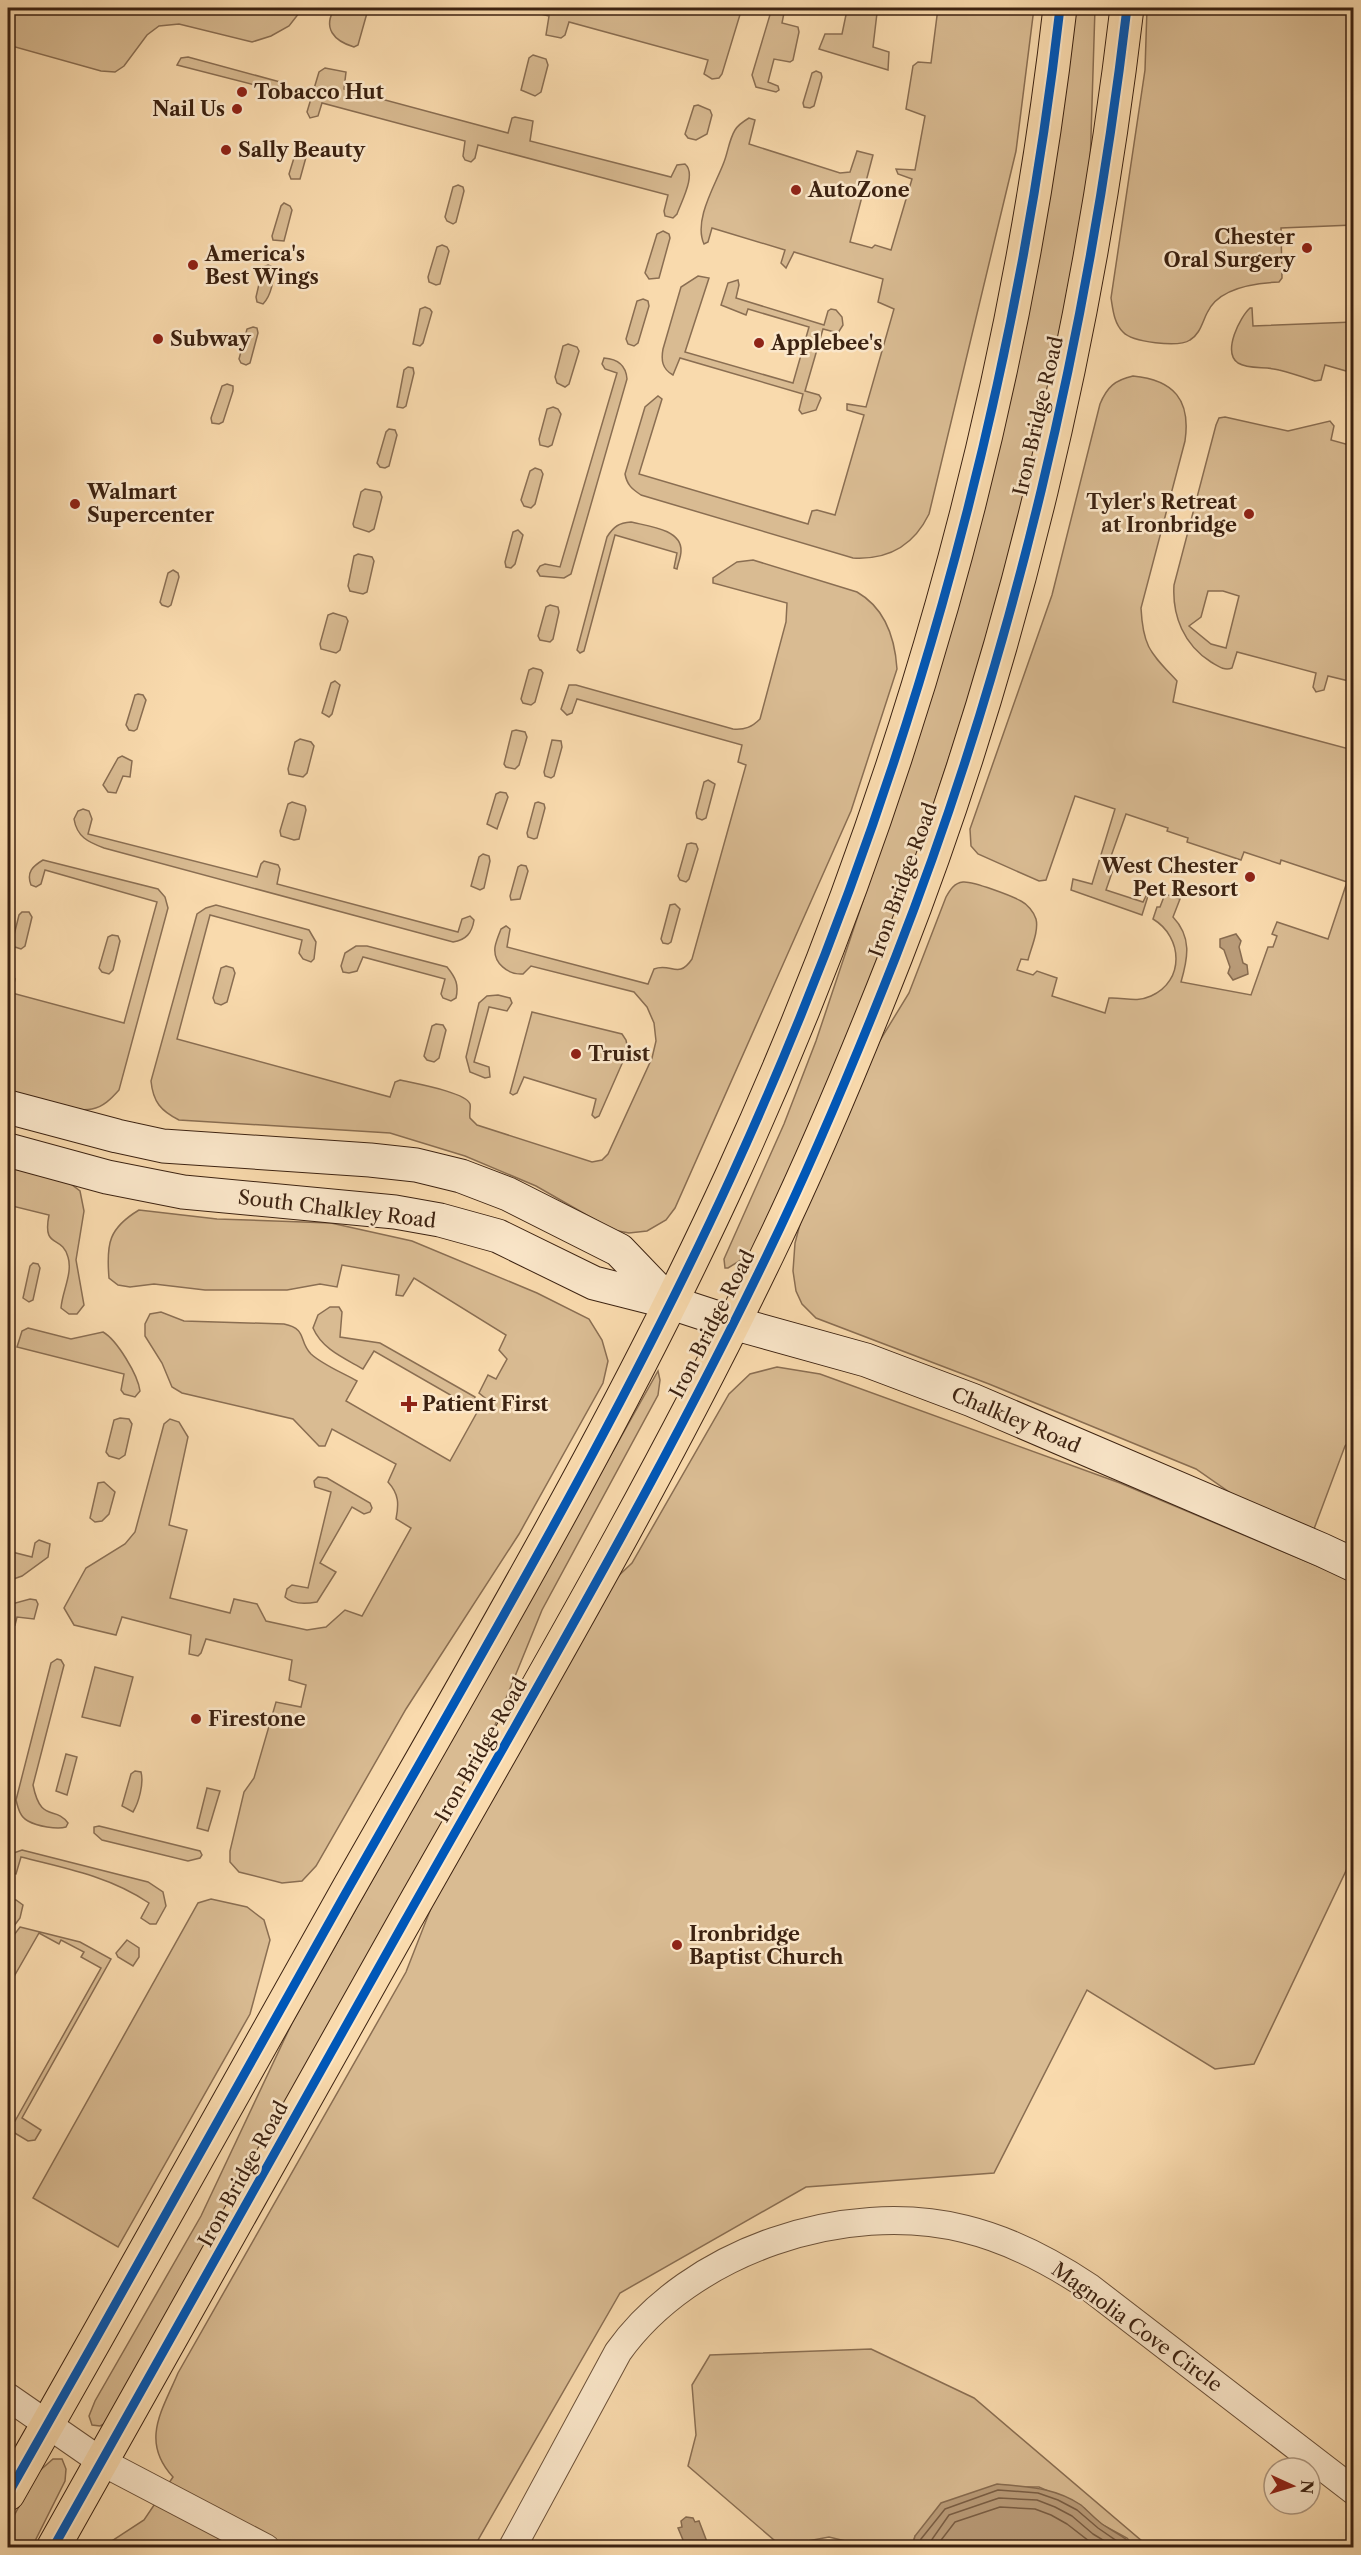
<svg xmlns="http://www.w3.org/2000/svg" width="1361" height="2555" viewBox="0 0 1361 2555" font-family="'Libre Caslon Text',serif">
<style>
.green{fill:#d9bb92;stroke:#8a6e52;stroke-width:1.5;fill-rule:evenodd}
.water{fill:#b99b78;stroke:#876b4f;stroke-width:1.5}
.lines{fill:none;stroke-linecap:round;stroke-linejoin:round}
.shore{stroke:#7a5e44;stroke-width:1.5}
.street-casing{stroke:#6b5038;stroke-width:29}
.secondary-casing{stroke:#3c2211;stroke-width:35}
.primary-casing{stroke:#3c2211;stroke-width:35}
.street{stroke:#fbe7ca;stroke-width:27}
.secondary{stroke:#fbe7ca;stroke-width:33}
.primary{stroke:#f9daad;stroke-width:33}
.cycleway-casing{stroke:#fbe7ca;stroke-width:13}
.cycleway{stroke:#0057b8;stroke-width:9}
.poi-dot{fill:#8f2418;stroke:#fbe7ca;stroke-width:2}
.labels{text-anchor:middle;stroke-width:5;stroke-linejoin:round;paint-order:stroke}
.poi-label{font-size:20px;font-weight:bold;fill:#3c2211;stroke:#fbe7ca;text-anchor:start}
.street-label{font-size:20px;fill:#3c2211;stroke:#fbe7ca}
</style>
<rect width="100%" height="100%" fill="#f9daad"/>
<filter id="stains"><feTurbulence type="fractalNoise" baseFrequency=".00333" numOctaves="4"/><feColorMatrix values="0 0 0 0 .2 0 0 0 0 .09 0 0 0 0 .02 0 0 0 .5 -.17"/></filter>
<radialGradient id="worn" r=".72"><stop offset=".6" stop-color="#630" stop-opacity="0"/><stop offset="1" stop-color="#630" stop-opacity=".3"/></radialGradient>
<!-- green -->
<g class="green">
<path d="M8,8h295l-14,18 -18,10 -19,6 -73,-18 -20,2 -12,9 -23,31 -9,6 -14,-1 -93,-26z"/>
<path d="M335,8l30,1 2,4 -9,32 -4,2c-20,-6 -32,-19 -19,-39z"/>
<path d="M517,8h225l-20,66 -3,4 -7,1 -8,-5 4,-14 -139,-38 -4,13 -4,3 -15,-3 3,-19z"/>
<path d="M772,8h13l-3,15 16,4 1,5 -6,28 -3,2 -16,-3 -6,23 10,4 1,4 -3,2 -20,-5 -4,-12z"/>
<path d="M836,8h16v3l18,2 1,-5h22l-1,5h-15l-4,34 16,5 -1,18 -69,-21 6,-15h17l5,-24z"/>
<path d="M938,8h96l-18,143 -87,363c-15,31 -41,46 -76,44l-212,-63c-9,-6 -14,-10 -16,-21l20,-67 13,-11 4,3 -23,75 169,50 4,-13 5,-1 18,5 29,-100 -17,-5v-6l19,3 28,-98 -16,-7 5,-23 -89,-27 -8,16 -5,-5 4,-13 -73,-22 -4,14 -4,2c-11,-24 12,-60 20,-82 4,-10 5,-22 11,-32 3,-5 9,-9 14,-12l6,2 -6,24 91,29 10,-1 7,-21 16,4 -23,87 22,6 3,-3 16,5 21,-71 -14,-5 -2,-5 19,1 10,-54 -19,-7 7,-43 5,-4 13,1z"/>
<path d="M1075,8h20l-5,160 -8,73 -82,362 -113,343 -126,292 -15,19 -18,11h-3l-1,-9 60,-135 32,-83 60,-179z"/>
<path d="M1147,8h206v217l-72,3 1,50 -3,4c-24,1 -61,6 -72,31 -5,10 -7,21 -17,27 -12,8 -58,2 -67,-8 -9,-9 -10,-22 -12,-34l34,-228z"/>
<path d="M533,55l13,4 2,6 -7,27 -6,4 -14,-6 8,-32z"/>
<path d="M188,57l96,26 -2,9 -105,-27 4,-7z"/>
<path d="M325,68l21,4 -2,17 164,44 4,-15 3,-1 18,4 -3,20 141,36 6,-12 8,-1c12,10 -4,38 -8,50l-4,4 -8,-2 -1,-5 4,-16 -190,-50 -3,13 -4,4 -6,-2 -2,-4 2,-15 -143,-38 -4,13 -8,2 -3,-6 12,-40z"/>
<path d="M816,71l5,2 1,4 -8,29 -4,2 -6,-1 -1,-4 9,-30z"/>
<path d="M698,105l12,5 2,5 -5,19 -11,6 -8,-2 -3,-4 9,-28z"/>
<path d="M302,144l5,2 1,4 -8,29h-9l-2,-5 9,-29z"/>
<path d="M458,185l5,2 1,4 -8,31 -3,2 -6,-3 -2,-4 8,-30z"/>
<path d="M284,203l6,3 2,4 -8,31 -11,-1 -1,-4 9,-30z"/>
<path d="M663,231l6,3 1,4 -11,40 -10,1 -4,-6 12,-39z"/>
<path d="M442,245l5,2 2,4 -9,33 -4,1 -7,-3 -1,-5 9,-30z"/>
<path d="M268,265l5,2c2,11 -2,29 -10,37l-6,-2 -1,-5 7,-30z"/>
<path d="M698,276l11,2 -24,74 108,31 16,-56 -61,-18 -2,6 -25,-10 7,-22 10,-3 1,5 -3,13 88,27 4,-14 3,-2 5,1 6,7 1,8 -5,8 -15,-4 -18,62 14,4 2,3 -5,12 -14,4 -3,-4 4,-16 -123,-36 -7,17c-11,-6 -12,-15 -10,-26l18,-62z"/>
<path d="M643,299l5,2 1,5 -11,37 -4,3 -6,-2 -2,-5 11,-38z"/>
<path d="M425,307l5,2 2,3 -9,31 -3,3 -7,-2 7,-35z"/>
<path d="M1250,308h2l1,18 100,-4v51l-28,-8 -4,15 -6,1c-12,-4 -24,-8 -36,-11 -13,-4 -30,0 -41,-7 -16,-11 2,-46 12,-55z"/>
<path d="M253,327l4,1 1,5 -8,30 -4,2 -5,-2 -2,-4 8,-30z"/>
<path d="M568,344l9,3 2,4 -10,33 -4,3 -8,-4 -2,-6 8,-31z"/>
<path d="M604,358c14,1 22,7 23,21l-56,195 -7,4 -24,-2 -3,-5 3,-5 5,-2 15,3 57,-194 -12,-4 -3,-5z"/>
<path d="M408,367l5,1 1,5 -8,33 -3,2 -6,-1 7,-37z"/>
<path d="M1133,376c41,4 58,24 52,65l-44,167c2,40 10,45 36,73l-4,21 180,48v686l-8,10 -34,91 -56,-27 -59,-41 -207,-85 -173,-66 -14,-14 -6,-13 -3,-20 2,-28 8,-30 76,-171 30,-49 37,-96c4,-7 8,-14 17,-15 10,-1 49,14 58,19 6,3 13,11 15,18 3,12 -5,29 -8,41l-7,-1 -4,11 16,5 4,-4 20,7 -5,18 53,17 4,-15c15,-1 27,5 42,-2 34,-15 32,-59 2,-77l4,-12h3l5,-13 15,5 -7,18c19,20 15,41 8,65l70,13 17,-48h5l4,-11 -5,-2 5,-12 51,17 19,-57 -66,-22 -1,4 -36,-12 -3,8 -54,-18 1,-4 -21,-7 1,-3 -42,-14 -16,45 6,2 -10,29 37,12 3,-6h2l-6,19 -71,-25 2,-11 19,5 23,-75 -40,-13 -29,84 -7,1 -61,-27 -7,-8 -1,-17 82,-234 48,-191c7,-17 15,-24 33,-28z"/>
<path d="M227,384l6,2v5l-10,31 -4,2 -7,-1 -1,-5 11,-32z"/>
<path d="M553,407l5,2 3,5 -9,31 -4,2 -8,-2 -1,-6 8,-30z"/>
<path d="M1225,417l63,14 42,-10 4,5 -3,14 22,6v236l-25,-6 -4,14 -8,2 -3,-5 3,-14 -79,-21 -5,16c-8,3 -14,-2 -21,-6 -27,-17 -39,-46 -37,-77l42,-160 3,-7zM1208,591h15l16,5 -13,52 -15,-4 -22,-18 12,-9z"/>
<path d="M389,429l6,1 2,5 -8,31 -4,2 -5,-1 -3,-4 9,-31z"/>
<path d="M535,468l6,2 2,4 -8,30 -4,4 -7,-2 -3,-6 9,-29z"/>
<path d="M365,489l15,3 2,5 -8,32 -5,3 -15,-5 -1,-3 8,-32z"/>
<path d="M631,522c16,4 51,7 50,29 0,6 -3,12 -4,18l-3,-1 3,-15 -62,-18 -31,116 -4,2 -3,-3 30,-113c7,-11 12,-14 24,-15z"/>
<path d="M518,530l5,5 -8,29 -4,4 -5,-1 -1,-5 8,-30z"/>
<path d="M358,554l14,3 2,4 -7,31 -4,2 -13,-3 -2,-5 6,-30z"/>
<path d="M753,560l104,32c28,16 38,46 40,77l-46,142 -176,397 -9,12 -19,11 -18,2 -16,-3 -77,-44 -71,-30 -75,-23 -211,-13c-18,-9 -26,-18 -28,-39l46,-167 9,-6 10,-3 93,25 7,12 -2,17 -3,3 -8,-3 -4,-6 3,-13 -92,-25 -33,124 213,58 5,-15 5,-2c12,3 66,12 70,24 1,3 -1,10 0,14l7,7 115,37 10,-2 6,-6 44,-96 4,-17 -2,-18 -7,-16 -13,-15 -103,-26 -8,8c-15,1 -30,-11 -28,-27 1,-6 4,-13 6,-18l5,-3 4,3 -3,18 141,37 6,-15c17,-7 24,11 38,-10l54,-194 -8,-3 4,-17 -165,-46 -5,14 -5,2 -6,-6 8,-24h7l157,44c12,1 19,-2 27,-10l26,-97 1,-19 -74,-20v-5l24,-16z"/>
<path d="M173,570l5,3 1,4 -8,28 -3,2 -6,-2 -2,-3 8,-29z"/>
<path d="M550,605l8,2 1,5 -6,27 -3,3 -10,-2 -2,-4 8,-29z"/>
<path d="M333,613l13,4 2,4 -8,29 -4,3 -15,-4 -1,-5 8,-29z"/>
<path d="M533,668l8,2 2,3 -8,29 -4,3 -8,-2 -2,-4 8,-29z"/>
<path d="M335,681l5,4 -8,29 -3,3 -7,-4 9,-30z"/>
<path d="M138,694l5,1 3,5 -9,29 -3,2 -5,-1 -3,-5 9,-30z"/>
<path d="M516,730l9,2 2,5 -8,28 -4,4 -9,-2 -2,-3 8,-33z"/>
<path d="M300,739l11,3 3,4 -7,27 -4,4 -14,-3 -1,-5 7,-27z"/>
<path d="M552,740l9,1 1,6 -8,29 -3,2 -6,-2 -1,-4z"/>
<path d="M122,756l10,5 -2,16 -7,-1 -7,17 -8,-1 -5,-7 15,-27z"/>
<path d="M708,780l7,4 -9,34 -4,2 -5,-2 -1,-5 8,-31z"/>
<path d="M500,792l6,1 2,4 -11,32 -10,-5 9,-30z"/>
<path d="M292,802l13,4 1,4 -7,29 -5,1 -13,-4 -1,-5 8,-27z"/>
<path d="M538,802l6,2 1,4 -8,30 -3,1 -6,-2 -1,-4 8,-30z"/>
<path d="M83,809l6,2 3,8 -4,15 169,43 4,-13 3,-3 14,4 2,4 -3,15 181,48 4,-13 8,-3 4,4c-2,13 -8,20 -21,22l-349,-94c-16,-6 -27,-11 -30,-29l4,-8z"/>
<path d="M691,843l5,1 2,5 -9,30 -3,3 -6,-2 -2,-4 9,-32z"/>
<path d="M483,854l6,2 1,5 -6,27 -4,2 -9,-4 8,-29z"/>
<path d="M43,860l115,29 7,8 3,11 -49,182c-8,9 -16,17 -27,19 -23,4 -62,-12 -84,-18v-118l4,1 3,5 -3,14 112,30 33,-121 -112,-32 -4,14 -5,3 -5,-2c-5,-13 2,-19 12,-25z"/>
<path d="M521,865l5,1 2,5 -8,28 -9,1 -1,-4 8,-29z"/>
<path d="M675,904l5,5 -9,33 -3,2 -5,-1 -2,-4 9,-34z"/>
<path d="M22,912h7l3,5 -7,29 -4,3 -6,-2 -3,-4 7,-28z"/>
<path d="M112,935l6,1 2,5 -7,29 -4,4 -7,-2 -3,-4 9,-31z"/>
<path d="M356,946h11l80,21c9,11 12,18 9,31l-5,3 -8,-3 -2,-4 4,-15 -82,-22 -6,14 -8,2 -6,-1 -2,-6 4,-13z"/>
<path d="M226,966l7,2 2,5 -8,29 -6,3 -6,-2 -2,-5 8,-30z"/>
<path d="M498,995l12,3 2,5 -5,8 -18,-4 -15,55 15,5 1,10 -5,1 -15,-6 -4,-15 13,-54 8,-7z"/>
<path d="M532,1012l90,22 4,6 2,10 -29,66 -4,2 -3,-3 4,-16 -72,-22 -7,16 -4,2 -3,-2z"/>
<path d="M436,1024l7,1 3,5 -7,28 -5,4 -7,-2 -3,-4 8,-30z"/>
<path d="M8,1163l55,15 17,13 4,20 -8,49 8,45 -7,9h-8l-8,-6c1,-16 12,-35 7,-51 -6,-23 -26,-7 -19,-42l-41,-10z"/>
<path d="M139,1210l78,9 114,4 81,18 125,52 52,26 13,21 6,21 -5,22 -84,151 -113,175 -90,157 -14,15 -20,2 -43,-11 -9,-10v-11l14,-59 10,-14 22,-76 25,5 5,-22 -17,-5 3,-20 -86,-21 -5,14 -3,3 -9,-2 2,-19 -69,-18 -6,18 -42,-10 -10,-17 22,-40 39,-24 10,-12 29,-108 6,-5 9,3 9,15 -19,88 18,5 -17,68 60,15 4,-14 23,5 9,17 41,9 19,-3 19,-17 17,6 49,-88 -15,-9c3,-15 3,-25 -8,-37l8,-18 -64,-35 -7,17h-6l-26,-27 -111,-26 -10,-6 -10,-24 -17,-27v-12l5,-10 11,-2 23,9 100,3c24,5 14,17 27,30 12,11 32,19 46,27l-11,20 104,60 35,-63 -6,-5 9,-18 8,4 11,-20 -8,-9 7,-15 -92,-57 -11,18 -7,-1 3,-20 -57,-10 -5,22 -17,-3 -33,6h-82l-51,-6 -24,3 -12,-2 -9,-7c-3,-35 0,-50 30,-68z"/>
<path d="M33,1263l5,1 2,4 -7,32 -4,2 -6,-4 7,-32z"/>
<path d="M330,1307h9l3,5 -2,25 40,6 95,54 -2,11 -99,-57 -11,18c-19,-11 -41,-20 -50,-41l5,-13z"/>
<path d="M28,1328l43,11 32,-7c14,8 35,43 37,59l-5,6 -11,-3 -3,-4 3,-16 -107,-27 5,-16z"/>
<path d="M777,1367l43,7 300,109 233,98v275l-99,208 -39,5 -128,-79 -93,183 -188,14 -186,106 -146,254 -373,1 43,-28 29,-43c-33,-36 -11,-66 5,-104l228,-401 27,-69 179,-321 20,-19 97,-169 21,-20z"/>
<path d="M658,1371l2,9 -2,15 -116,215 -75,184 -361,629 -6,3 -8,-1 -3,-9 6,-15 106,-185 91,-193z"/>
<path d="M120,1418l9,1 3,5 -7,31 -6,4 -10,-3 -3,-4 8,-32z"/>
<path d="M318,1477l9,1 43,25 2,5 -2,4 -6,2 -12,-7 -32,56 16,9 -19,30c-11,2 -24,3 -32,-5l2,-8 5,-4 16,3 23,-96 -16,-5 -1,-6z"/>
<path d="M104,1482l11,10 -6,22 -7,7 -7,1 -5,-4 8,-35z"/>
<path d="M39,1540l11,4 -2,13 -26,19 -14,5v-30l24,6 3,-14z"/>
<path d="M30,1599l6,1 2,4 -4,15 -17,-2 -2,8 -7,-2v-18z"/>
<path d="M57,1659l4,1 3,5 -31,120c8,39 22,20 35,38l-2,4c-9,3 -29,-1 -38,-6 -8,-4 -10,-13 -12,-21l35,-137z"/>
<path d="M95,1667l38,10 -13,49 -38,-9z"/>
<path d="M66,1754l11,3 -10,38 -11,-4z"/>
<path d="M135,1771l6,1c3,11 -2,30 -8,40l-11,-6 9,-32z"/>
<path d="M207,1788l13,3 -12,40 -11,-3z"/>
<path d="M99,1826l101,25 2,4 -2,3 -12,3 -86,-21 -8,-7v-6z"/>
<path d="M22,1850l126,32 15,10 3,14 -10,18h-6l-9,-6 8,-15c-38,-26 -83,-35 -128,-46l-5,17 -8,-1v-18z"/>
<path d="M8,1899l8,1 7,5 -3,13 -12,16z"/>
<path d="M211,1899l36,8 17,13 6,20 -20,74 -132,233 -85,-49 165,-295z"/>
<path d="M20,1927l60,15 31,17 -89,159 19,12 -6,10 -7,1 -20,-12v-12l7,4 86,-153 -20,-11 3,-5 -23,-12 -2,4 -20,-11 -31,54v-44z"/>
<path d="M127,1940l12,8v9l-6,9 -15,-9 -2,-4z"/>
<path d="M871,2349l103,49 175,149h-14l-8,-9 -26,-14 -21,-19 -41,-18h-12l-112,49 -3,11h-42l-41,-10 -48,9 -93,-80 8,-31 -4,-50 18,-30z"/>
<path d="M53,2459h9l4,10 -1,12 -33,66 -24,1v-21l29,-54z"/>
</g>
<!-- water -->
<g class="water">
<path d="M1236,934l5,7 -2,6 4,16 4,2 1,9 -15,6 -5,-7 2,-6 -6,-17 -4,-3v-8z"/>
<path d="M997,2484c30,3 57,3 84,21 7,6 13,13 21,19 11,8 23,12 33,23h-223l3,-11 26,-33z"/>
<path d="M686,2517l7,1 2,4 4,-1 10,26h-23l-8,-19 4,-1 -1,-6z"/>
</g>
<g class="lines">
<!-- shore -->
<g class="shore">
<path d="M918,2548l3,-9 24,-30 53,-19 40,3 20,7 19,10 21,18 29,20"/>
<path d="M926,2548l23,-33 50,-17 38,2 18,7 17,9 21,18 23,14"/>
<path d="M935,2548l20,-26 45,-15 35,2 16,6 16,9 31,24"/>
</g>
<!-- street casing -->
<g class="street-casing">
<g id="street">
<path d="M8,2397l94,65 164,86"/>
<path d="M512,2548l106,-196c72,-101 227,-153 347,-123 45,11 85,32 124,58l265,204"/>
</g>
</g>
<!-- secondary casing -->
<g class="secondary-casing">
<g id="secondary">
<path d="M8,1107l109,29 46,10 207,14 46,5 45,11 47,18 111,56 50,52"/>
<path d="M8,1150l99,27 76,15 212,20 45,8 58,16 96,47 75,19 64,21 133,37 106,40 350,150 32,15"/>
</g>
</g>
<!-- primary casing -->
<g class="primary-casing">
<g id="primary">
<path d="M8,2494c113,-198 223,-398 335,-596 135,-238 275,-474 389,-723 169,-370 282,-763 328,-1167"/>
<path d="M53,2548c118,-207 232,-415 349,-622 126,-223 256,-444 367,-675 47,-97 88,-196 127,-295 118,-302 193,-627 231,-948"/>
</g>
</g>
<!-- street -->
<use href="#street" class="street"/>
<!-- secondary -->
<use href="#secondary" class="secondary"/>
<!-- primary -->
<use href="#primary" class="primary"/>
<!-- cycleway casing -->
<g class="cycleway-casing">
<g id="cycleway">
<path d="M8,2494c113,-198 223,-398 335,-596 135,-238 275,-474 389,-723 169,-370 282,-763 328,-1167"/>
<path d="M53,2548c118,-207 232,-415 349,-622 126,-223 256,-444 367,-675 47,-97 88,-196 127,-295 118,-302 193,-627 231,-948"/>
</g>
</g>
<!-- cycleway -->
<use href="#cycleway" class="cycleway"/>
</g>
<!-- markers -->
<g class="poi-dot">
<circle cx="242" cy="92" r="6"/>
<circle cx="237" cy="109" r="6"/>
<circle cx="226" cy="150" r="6"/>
<circle cx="796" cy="190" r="6"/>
<circle cx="1307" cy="248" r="6"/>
<circle cx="193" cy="265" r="6"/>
<circle cx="158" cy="339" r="6"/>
<circle cx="759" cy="343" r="6"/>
<circle cx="75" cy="504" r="6"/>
<circle cx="1249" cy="514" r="6"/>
<circle cx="1250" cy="877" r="6"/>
<circle cx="576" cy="1054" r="6"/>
<path d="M406 1395h6v6h6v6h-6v6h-6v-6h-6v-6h6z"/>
<circle cx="196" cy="1719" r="6"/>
<circle cx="677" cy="1945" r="6"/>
</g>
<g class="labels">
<!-- poi labels -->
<g class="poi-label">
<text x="254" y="99">Tobacco Hut</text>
<text x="225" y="116" text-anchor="end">Nail Us</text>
<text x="238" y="157">Sally Beauty</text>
<text x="808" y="197">AutoZone</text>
<text x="1295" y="244" text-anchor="end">Chester<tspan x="1295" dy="23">Oral Surgery</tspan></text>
<text x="205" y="261">America's<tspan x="205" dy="23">Best Wings</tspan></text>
<text x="170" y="346">Subway</text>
<text x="771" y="350">Applebee's</text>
<text x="87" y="499">Walmart<tspan x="87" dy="23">Supercenter</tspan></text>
<text x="1237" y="509" text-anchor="end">Tyler's Retreat<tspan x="1237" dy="23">at Ironbridge</tspan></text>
<text x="1238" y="873" text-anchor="end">West Chester<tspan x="1238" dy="23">Pet Resort</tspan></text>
<text x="588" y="1061">Truist</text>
<text x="422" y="1411">Patient First</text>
<text x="208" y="1726">Firestone</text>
<text x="689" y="1941">Ironbridge<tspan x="689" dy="23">Baptist Church</tspan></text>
</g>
<!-- street labels -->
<g class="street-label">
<text transform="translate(1038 416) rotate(-77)" y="7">Iron Bridge Road</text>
<text transform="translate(903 880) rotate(-70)" y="7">Iron Bridge Road</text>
<text transform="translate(337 1209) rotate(7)" y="7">South Chalkley Road</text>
<text transform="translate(712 1324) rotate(-63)" y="7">Iron Bridge Road</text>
<text transform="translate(1016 1420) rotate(23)" y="7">Chalkley Road</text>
<text transform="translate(481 1750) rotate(-60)" y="7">Iron Bridge Road</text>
<text transform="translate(243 2174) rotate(-61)" y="7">Iron Bridge Road</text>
<text transform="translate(1137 2327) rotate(36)" y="7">Magnolia Cove Circle</text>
</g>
</g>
<!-- margin -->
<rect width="1361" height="2555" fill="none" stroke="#f9daad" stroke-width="30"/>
<rect x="9" y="9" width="1343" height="2537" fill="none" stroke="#3c2211" stroke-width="3"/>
<rect x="15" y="15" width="1331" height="2525" fill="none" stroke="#3c2211" stroke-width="1.5"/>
<!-- north arrow -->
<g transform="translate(1292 2486) rotate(94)"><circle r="28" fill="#fbe7ca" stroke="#af9880" stroke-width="1.5"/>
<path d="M0-4.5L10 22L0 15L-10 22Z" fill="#8f2418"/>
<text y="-9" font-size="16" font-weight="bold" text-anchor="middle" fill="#3c2211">N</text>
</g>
<rect width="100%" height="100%" filter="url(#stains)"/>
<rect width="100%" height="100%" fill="url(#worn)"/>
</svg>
